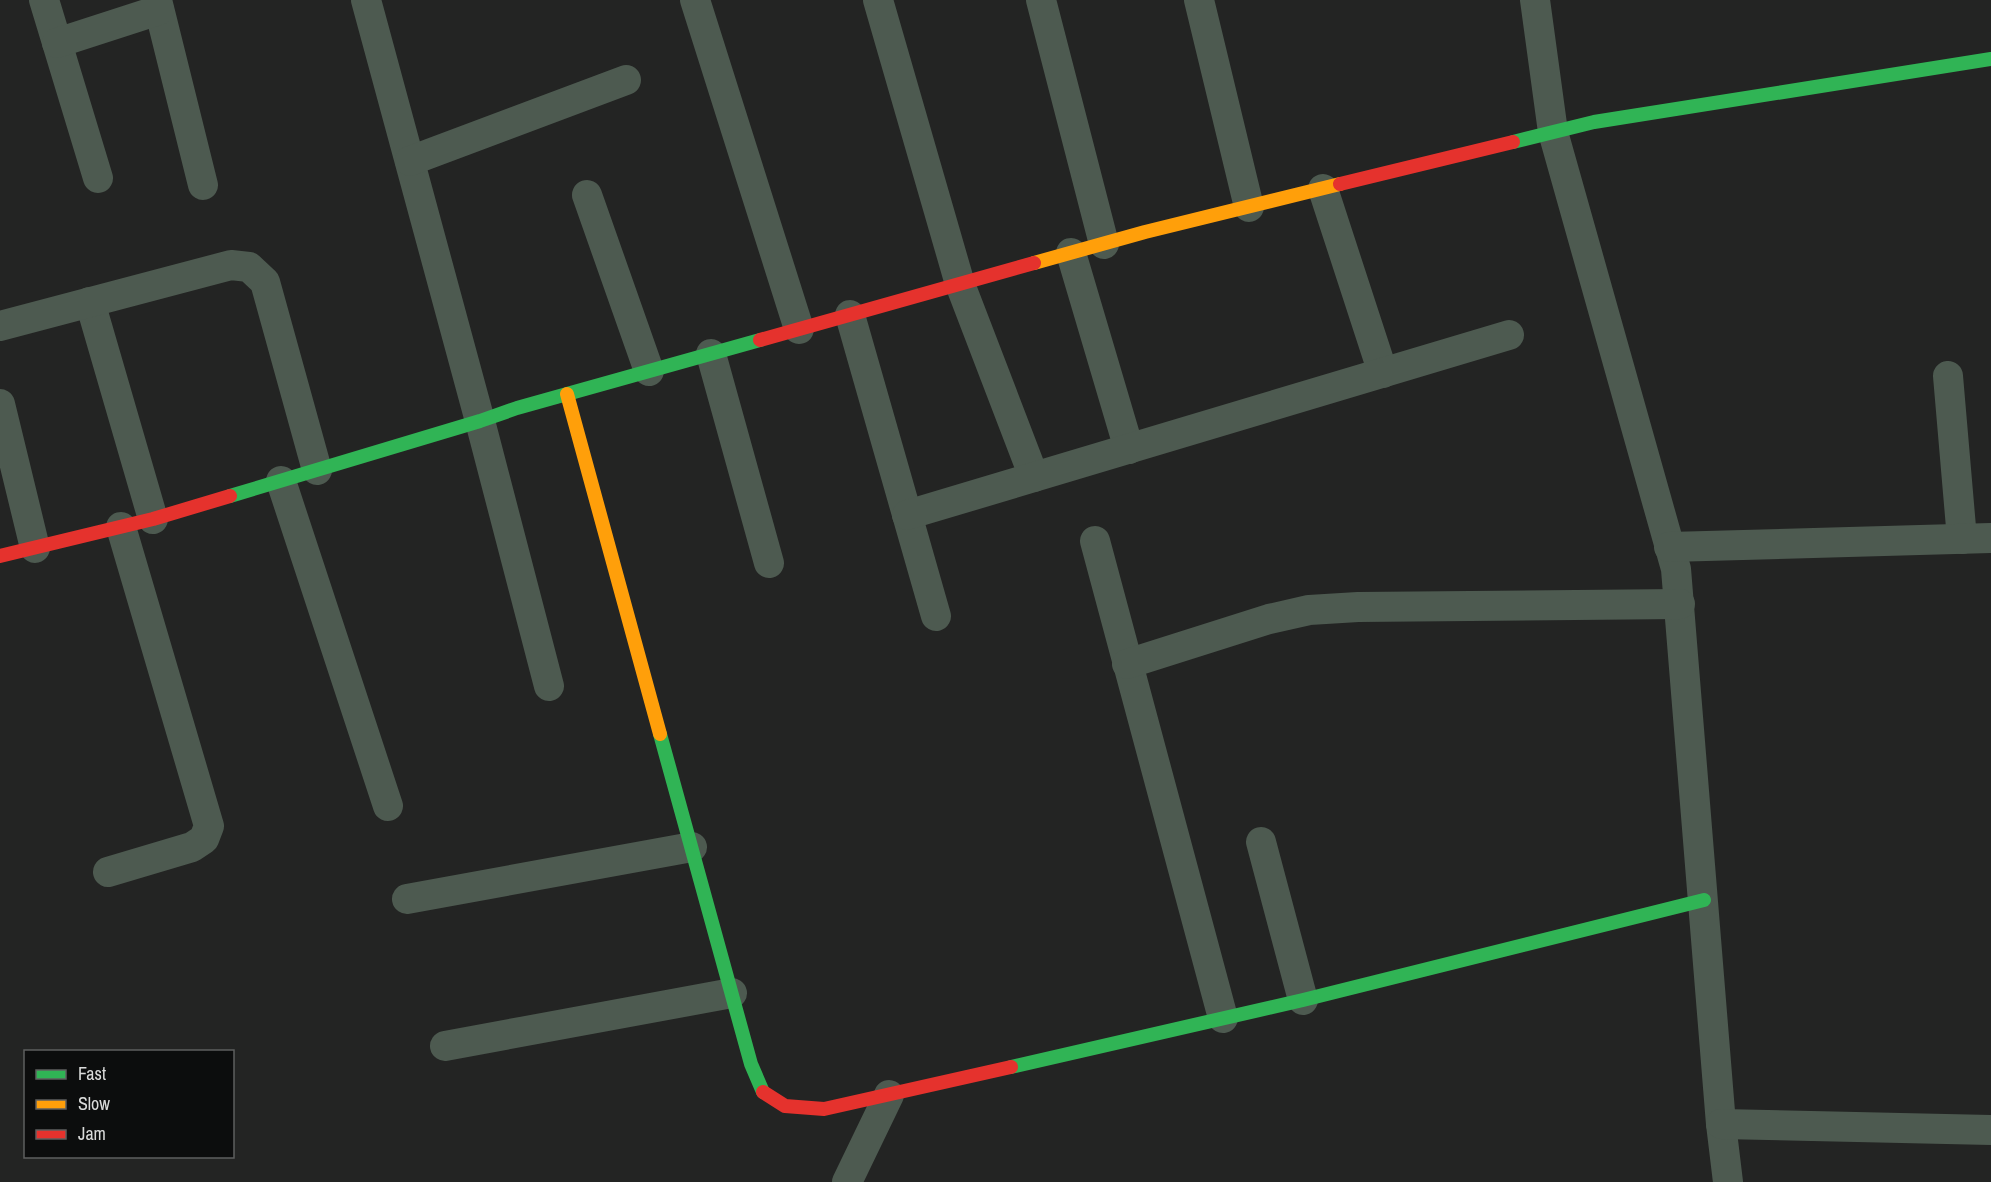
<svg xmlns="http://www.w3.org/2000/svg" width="1991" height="1182" viewBox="0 0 1991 1182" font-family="'Archivo Narrow',sans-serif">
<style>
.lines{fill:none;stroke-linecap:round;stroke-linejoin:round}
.street{stroke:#4d5a50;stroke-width:30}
.fast{stroke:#30b455;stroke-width:14}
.slow{stroke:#ff9f0a;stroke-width:14}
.jam{stroke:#e5322d;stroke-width:14}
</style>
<rect width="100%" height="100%" fill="#232423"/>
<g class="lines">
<!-- street -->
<g class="street">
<path d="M44,0l54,178"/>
<path d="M157,0l46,185"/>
<path d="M366,0l114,421 69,265"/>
<path d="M695,0l104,329"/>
<path d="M878,0l82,284 74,193"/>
<path d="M1041,0l63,244"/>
<path d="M1199,0l50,207"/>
<path d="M1535,0l18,132 123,437 45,555 7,58"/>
<path d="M57,43l102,-33"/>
<path d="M410,161l216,-81"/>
<path d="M1323,189l60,184"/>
<path d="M587,195l62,176"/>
<path d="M1071,253l58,196"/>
<path d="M90,302l63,217"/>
<path d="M850,315l86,301"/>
<path d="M0,326l231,-61 18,2 16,15 52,188"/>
<path d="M711,354l58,209"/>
<path d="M1948,376l14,163"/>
<path d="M0,404l35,144"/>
<path d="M281,481l107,325"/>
<path d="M907,515l602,-180"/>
<path d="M1095,541l128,477"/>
<path d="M1669,547l322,-9"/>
<path d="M1127,664l142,-45 40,-9 49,-3 322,-3"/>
<path d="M1261,842l42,158"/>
<path d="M108,872l84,-25 12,-8 5,-13 -88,-299"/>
<path d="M407,899l285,-52"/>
<path d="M445,1046l287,-53"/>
<path d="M1721,1124l270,6"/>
<path d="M847,1182l42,-87"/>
</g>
<!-- fast -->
<g class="fast">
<path d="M1513,142l81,-20 397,-63"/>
<path d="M230,496l250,-75 37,-13 243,-68"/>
<path d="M660,734l91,330 12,28"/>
<path d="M1011,1067l292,-67 401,-100"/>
</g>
<!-- slow -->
<g class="slow">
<path d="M1034,263l111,-31 195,-48"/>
<path d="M567,394l93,340"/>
</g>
<!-- jam -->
<g class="jam">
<path d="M1340,184l173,-42"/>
<path d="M760,340l274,-77"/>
<path d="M0,556l153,-37 77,-23"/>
<path d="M763,1092l22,14 39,3 187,-42"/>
</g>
</g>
<!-- legend -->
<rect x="24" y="1050" width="210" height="108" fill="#0c0d0d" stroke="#5e5f5f" stroke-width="1.5"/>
<rect x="36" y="1070" width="30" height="9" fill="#30b455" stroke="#5e5f5f" stroke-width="1.5"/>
<text x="78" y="1080" font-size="18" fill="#dadbda">Fast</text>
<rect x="36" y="1100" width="30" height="9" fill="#ff9f0a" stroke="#5e5f5f" stroke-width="1.5"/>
<text x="78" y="1110" font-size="18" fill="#dadbda">Slow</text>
<rect x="36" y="1130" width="30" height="9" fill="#e5322d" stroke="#5e5f5f" stroke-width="1.5"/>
<text x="78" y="1140" font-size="18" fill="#dadbda">Jam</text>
</svg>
